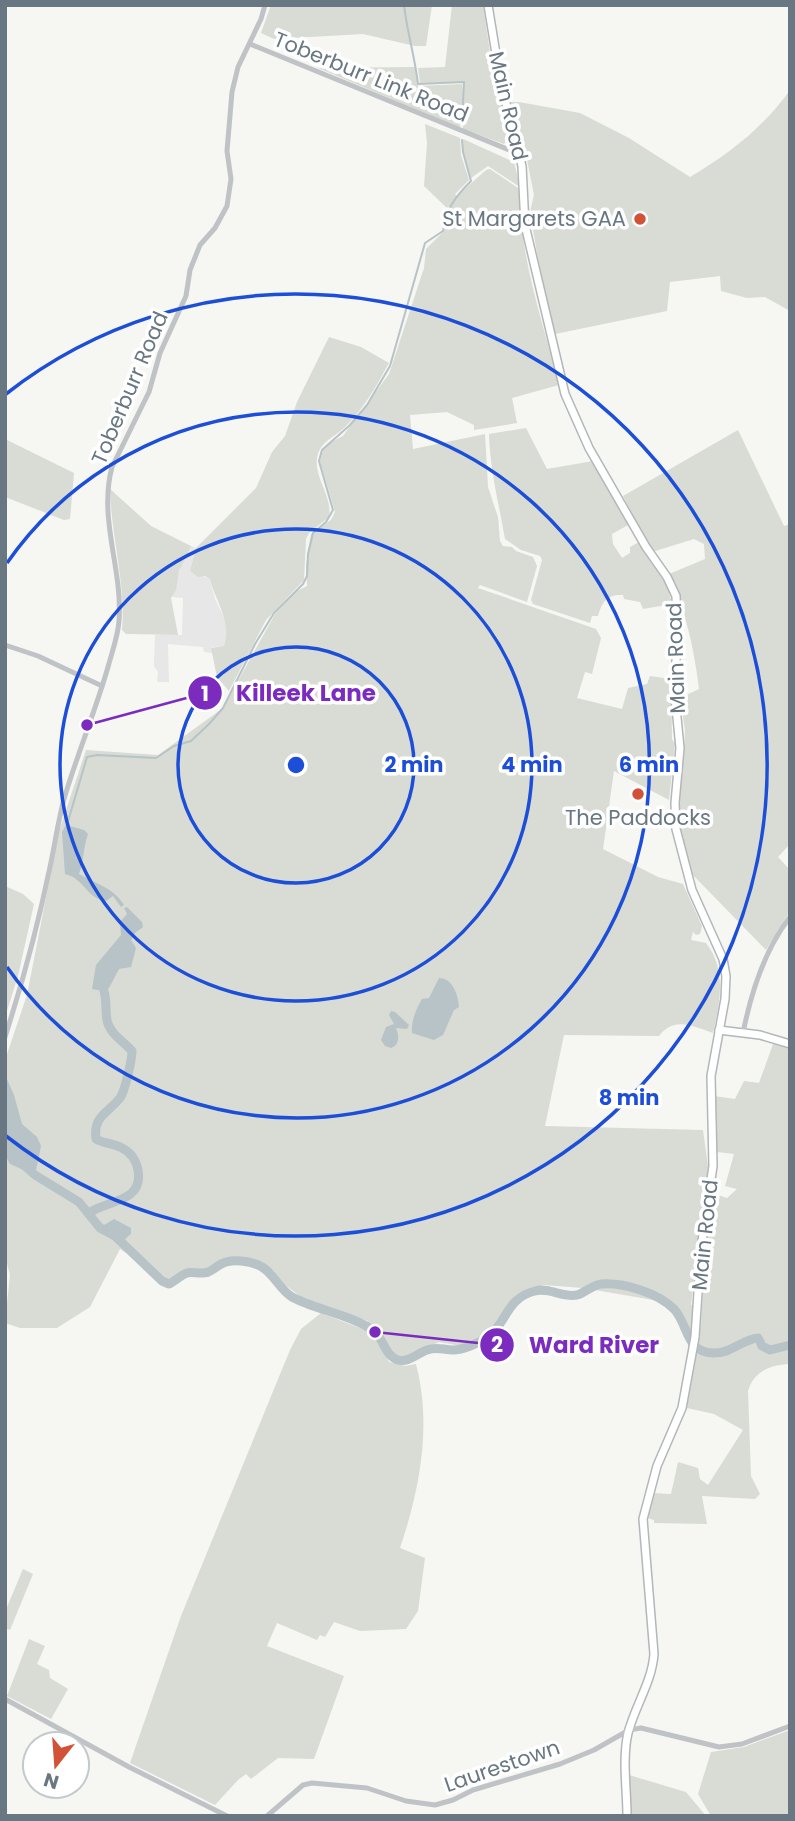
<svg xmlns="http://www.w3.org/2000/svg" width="795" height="1821" viewBox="0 0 795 1821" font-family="Poppins,sans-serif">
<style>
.built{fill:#e6e7e6}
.green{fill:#d8dcd4}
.water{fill:#b7c3c6}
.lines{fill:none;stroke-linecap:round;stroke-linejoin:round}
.stream{stroke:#b7c3c6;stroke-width:2}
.river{stroke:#b7c3c6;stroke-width:9}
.secondary-casing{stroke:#b2b7ba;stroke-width:10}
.minor{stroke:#bfc3c6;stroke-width:5}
.secondary{stroke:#fff;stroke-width:7}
.ring{fill:none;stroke:#1d4ed8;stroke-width:3.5}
.poi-dot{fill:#d25237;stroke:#fff;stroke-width:2.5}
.labels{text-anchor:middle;stroke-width:7;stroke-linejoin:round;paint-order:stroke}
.street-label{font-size:21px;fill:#687781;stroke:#fff}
.poi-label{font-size:21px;fill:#687781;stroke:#fff;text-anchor:end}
.centre{fill:#1d4ed8;stroke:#fff;stroke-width:3.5}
.ring-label{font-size:21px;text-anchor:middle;font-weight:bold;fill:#1d4ed8;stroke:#fff;stroke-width:7;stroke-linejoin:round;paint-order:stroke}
.leader{fill:none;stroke:#7b2cbf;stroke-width:2.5}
.callout-dot{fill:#7b2cbf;stroke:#fff;stroke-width:2.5}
.mark-label{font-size:21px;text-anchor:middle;font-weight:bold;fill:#fff}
.callout-label{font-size:23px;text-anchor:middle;font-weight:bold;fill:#7b2cbf;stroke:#fff;stroke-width:7;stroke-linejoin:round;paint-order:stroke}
</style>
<rect width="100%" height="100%" fill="#f6f6f3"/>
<!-- built -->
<path class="built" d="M191,546l5,2 -6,23 20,8 5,20 12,25v15l-3,7 -12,1v6l-8,-1 -1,-5 -35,-3 1,38h-12l1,-10 -4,-6 1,-31h27l1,-37 -11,-1 11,-38z"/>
<!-- green -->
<g class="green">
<path d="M271,5h161l-6,41h-11l-52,-12 -89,5 -13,-6z"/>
<path d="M452,5h31l9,61 16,72 -4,6 -41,-15 1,-47 -44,1 -2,-15 27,-1z"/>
<path d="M415,67l3,19 44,-2 1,9 -3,35 -142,-60z"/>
<path d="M790,90v221l-25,-14 -18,1 -26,-7 -1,-15 -50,6 -3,29 -112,23 -17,-75 -8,-47 4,-17 -11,-56 -13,-37h9l61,11 49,25 61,39c38,-22 75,-51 100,-87z"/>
<path d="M425,124l35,14 1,17 8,25 -14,14 2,2 29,-26 4,-1 31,21c-4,61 23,135 38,195l-47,13 5,25 -43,7v-5l-27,-13 -37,3 3,34 72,-15 3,53 10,30 2,24 3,5 9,1 4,4 17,6 4,9 -10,36 -47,-17 -2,3 118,41 5,9 -9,36 -7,-2 -8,26 45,11 6,-21 19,-4 3,-8 21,3 1,60 3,5 -6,56 -55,-29 -11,78 55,28 25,7 19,42 -2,8 -4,1 -3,-3 -2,8 15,3c21,27 14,59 7,90 -20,-7 -39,-17 -54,3l-95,-1 -19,91 158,4 5,37 -17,138 3,1 -3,37 -4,-2c-2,-18 -7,-28 -22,-39l-82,-14 -40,-3 -26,14 -28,37 -28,10 -22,-4 -43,21 9,3 11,-2c16,61 4,125 -16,184l25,10 -7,53 -12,18 -46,2 -26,-9 -9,15 -5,-2 -3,5 -40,-17 -10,23 77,30 -30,83 -36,-1 -27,21 -5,-5 -8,6 -23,25 -85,-42 51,-147 109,-266 11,-21 20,-16 44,17 16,15 8,17 6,1 -27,-42 -67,-24 -42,-32 -27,-2 -23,14 -22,-5 -17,10 -50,-33 -30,58 -33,21h-37l-15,-5 5,-48 -5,-19v-196l22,-65 32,-164 27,-81 72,5 65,-47 52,-94 20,-22 12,-6 -1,-21 5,-31 20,-14 4,-8 -15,-51 3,-11 4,-6 16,-8 46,-62 35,-106 2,-19 18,-18 5,-21 -25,-24 3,-43z"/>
<path d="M463,139l51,23 6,25 -32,-21 -17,12 -8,-27z"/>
<path d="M329,337l32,10 28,16c-12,22 -26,47 -44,64 -11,11 -25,14 -28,31 -3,20 16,39 12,59l-20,16 -3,6 -2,41 -38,40 -37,71 -12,-14 -6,-29 13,-2c8,-25 -8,-43 -14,-67l-5,-3 -7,1 -8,-6 6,-23 60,-60 16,-36 13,-16 12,-34z"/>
<path d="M526,428l21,41 46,-8 37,63 -18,10 1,10 9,14 8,-5v-6l9,-5 29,46 4,16 -29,5 -3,-7 -16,-3 -1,-4c-16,-1 -21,7 -25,21h-6l-2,7 -57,-19 -2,-4 11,-40 -2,-4 -19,-6 -16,-11c-6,-35 -15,-68 -16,-105z"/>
<path d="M738,430l46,96 6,-2v320l-12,13 12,13v41l-24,39 -77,-79 -11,-46 -1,-15 7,-53 1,-27 -5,-32 19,-9c-3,-24 -6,-41 -12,-64 -5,-19 -5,-35 -18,-51l36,-15 -1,-15 -10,-5 -42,13 -29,-56z"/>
<path d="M5,439l69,34 -4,46 -6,1 -59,-23z"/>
<path d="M110,489l41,37 40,20 -12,25 -3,19 -5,8 7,37 -47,-1h-5l-4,-4c4,-47 -11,-94 -12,-141z"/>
<path d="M5,886l18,8 11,10 -16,72 -13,41z"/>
<path d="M773,1044l17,5v296c-17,-1 -16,8 -33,-6 -25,3 -36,25 -60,7l4,-21 5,-90 7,-37 5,-3 9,3 10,-9 -12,-3 9,-32 -17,-2 -3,-56 21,3 9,-18 15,2z"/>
<path d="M750,1341l5,2 4,5 14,5 17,-5v16c-20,1 -36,7 -42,27l3,85 9,18 -5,5 -53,-3 5,28 -53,-1v-3l-7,-2 5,-25 19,1 7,-32 20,6 2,11 8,6 35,-55 -29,-16 -27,-6 8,-56c20,5 23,10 39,-3 4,-3 11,-5 16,-8z"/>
<path d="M23,1569l10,5 -23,56 -5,-2v-16z"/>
<path d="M29,1639l16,7 -8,18 12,6 1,8 18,11 -17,30 -44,-23z"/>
<path d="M790,1730v86h-79l-13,-22 13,-42 33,-5z"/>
<path d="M629,1775l57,17 20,24h-77z"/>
</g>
<!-- water -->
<g class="water">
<path d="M66,825l18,5 4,4c-5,14 -4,27 -9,40 17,10 35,14 45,31l-3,2 -8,-11 -7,5c-19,-2 -22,-23 -41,-27l-3,-42z"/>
<path d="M127,907l15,15 1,5 -8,6 -4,7 5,8 -5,19 -12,2 -10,19 -5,3 -12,-2 4,-24 25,-30 -1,-13 7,-8 -3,-6z"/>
<path d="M439,978c14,0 19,17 20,29l-5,3 -11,25 -9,5 -22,-7c-1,-12 4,-24 10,-34l7,-1z"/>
<path d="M391,1011l4,1 14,13 -2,4 -11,-1c3,7 4,17 -5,20l-6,-2 -4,-6 5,-13 8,-3 -5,-9z"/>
<path d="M6,1077l8,18 8,29 15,13 4,9 -6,29 -25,-11 -5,-9z"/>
<path d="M114,1219l17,9v6l-12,10 -20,-13 -5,-7 5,-3 5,4z"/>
</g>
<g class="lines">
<!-- stream -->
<g class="stream">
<path d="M404,5c3,27 11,52 14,79l46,-2 -2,41"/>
<path d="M66,828l21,-71 10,-2 59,3 18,-12 17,-5 18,-17 14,-16 32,-64 19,-31 29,-29 4,-8 1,-22 5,-21 13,-11 7,-12 -14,-49 3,-11 28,-25 17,-20 23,-39 35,-123 18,-12c3,-22 12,-34 28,-50l-8,-29 -1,-12"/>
</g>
<!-- river -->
<g class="river">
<path d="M26,1167l9,8 44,27 21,26 15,8 47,45 7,3c6,-3 12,-9 18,-11 6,-2 14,2 21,-1 4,-1 9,-6 13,-8 11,-6 30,-3 41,3 12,7 18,23 30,30 21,12 64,19 83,35 9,8 10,24 23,28 10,3 20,-7 29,-10 10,-4 16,0 26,0 10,0 26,-7 35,-13 19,-14 18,-39 47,-46 15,-4 27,7 42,4 8,-2 15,-10 24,-11 22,-2 57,9 73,25 15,16 11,44 40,44 16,1 29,-14 44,-15l4,8 8,4 20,-5"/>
<path d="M89,1213c17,-13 55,-10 49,-43 -2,-10 -6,-17 -16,-22 -8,-5 -18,-4 -26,-9 -3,-23 11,-25 24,-41 5,-7 12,-38 12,-47 -8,-9 -23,-18 -25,-31 -2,-10 0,-19 -3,-29"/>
</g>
<!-- secondary casing -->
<g class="secondary-casing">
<g id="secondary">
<path d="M488,5l13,79 21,82 3,59 40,169 24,54 57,99 21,30 9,19 1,32 -2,69 5,51 -5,55 1,26 16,61 31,69 3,17 -1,23 -14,77 2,90 -12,82 -6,89 -13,71 -25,58 -14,53 11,135c-2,28 -19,52 -26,79 -6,26 -1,56 -1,83"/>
<path d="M719,1030l41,5 30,9"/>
</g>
</g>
<!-- minor -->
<g class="minor">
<path d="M250,44l269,110"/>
<path d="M5,645l33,11 64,30"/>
<path d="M743,1033c8,-40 22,-84 47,-116"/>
<path d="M5,1037c18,-56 33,-112 45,-170 5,-23 8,-46 14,-68 13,-44 31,-87 44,-132 4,-15 10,-31 11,-46 4,-52 -21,-102 -7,-154l37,-75 11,-39 26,-57 4,-26 10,-25 15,-17 12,-22 4,-27 -4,-28 5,-59 6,-25 23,-48 4,-14"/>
<path d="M5,1699l124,68 98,49"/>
<path d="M267,1816l36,-31 9,-2 55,5 39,13 29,4 18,-5 20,-10 87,-26 34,-14 35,-20 12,-2 78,19 23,-3 48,-18"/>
</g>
<!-- secondary -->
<use href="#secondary" class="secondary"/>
</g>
<!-- distance rings -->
<g class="ring">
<circle cx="296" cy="765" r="118"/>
<circle cx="296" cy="765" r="236"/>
<path d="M7 563A353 353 0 1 1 7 967"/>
<path d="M6 394A471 471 0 1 1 6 1136"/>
</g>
<!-- markers -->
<g class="poi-dot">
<circle cx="640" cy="219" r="7"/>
<circle cx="638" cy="794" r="7"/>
</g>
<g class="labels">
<!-- street labels -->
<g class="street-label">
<text transform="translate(371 77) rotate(22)" y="7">Toberburr Link Road</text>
<text transform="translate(508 106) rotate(77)" y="7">Main Road</text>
<text transform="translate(130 388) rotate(-67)" y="7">Toberburr Road</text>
<text transform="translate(676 658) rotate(-92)" y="7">Main Road</text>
<text transform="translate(705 1235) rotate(-84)" y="7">Main Road</text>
<text transform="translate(502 1766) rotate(-19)" y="7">Laurestown</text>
</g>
<!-- poi labels -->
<g class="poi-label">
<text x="626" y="226">St Margarets GAA</text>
<text x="638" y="825" text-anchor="middle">The Paddocks</text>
</g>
</g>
<circle cx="296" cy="765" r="10" class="centre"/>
<g class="ring-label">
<text x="414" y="772">2 min</text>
<text x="532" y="772">4 min</text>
<text x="649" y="772">6 min</text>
<text x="629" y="1105">8 min</text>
</g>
<!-- callouts -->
<path class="leader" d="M87 725L205 693M375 1332L497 1345"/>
<g class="callout-dot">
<circle cx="87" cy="725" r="7"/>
<circle cx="375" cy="1332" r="7"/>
<circle cx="205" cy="693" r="18"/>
<circle cx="497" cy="1345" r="18"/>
</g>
<g class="mark-label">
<text x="205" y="701">1</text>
<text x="497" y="1352">2</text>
</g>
<g class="callout-label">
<text x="306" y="701">Killeek Lane</text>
<text x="594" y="1353">Ward River</text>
</g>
<!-- border -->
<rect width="795" height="1821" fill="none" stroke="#687781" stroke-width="14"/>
<!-- north arrow -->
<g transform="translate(56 1765) rotate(197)"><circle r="33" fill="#ffffff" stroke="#c3c9cd" stroke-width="2"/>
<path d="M0-5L12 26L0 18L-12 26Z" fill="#d25237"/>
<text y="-10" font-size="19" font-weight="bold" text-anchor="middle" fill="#687781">N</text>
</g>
</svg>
